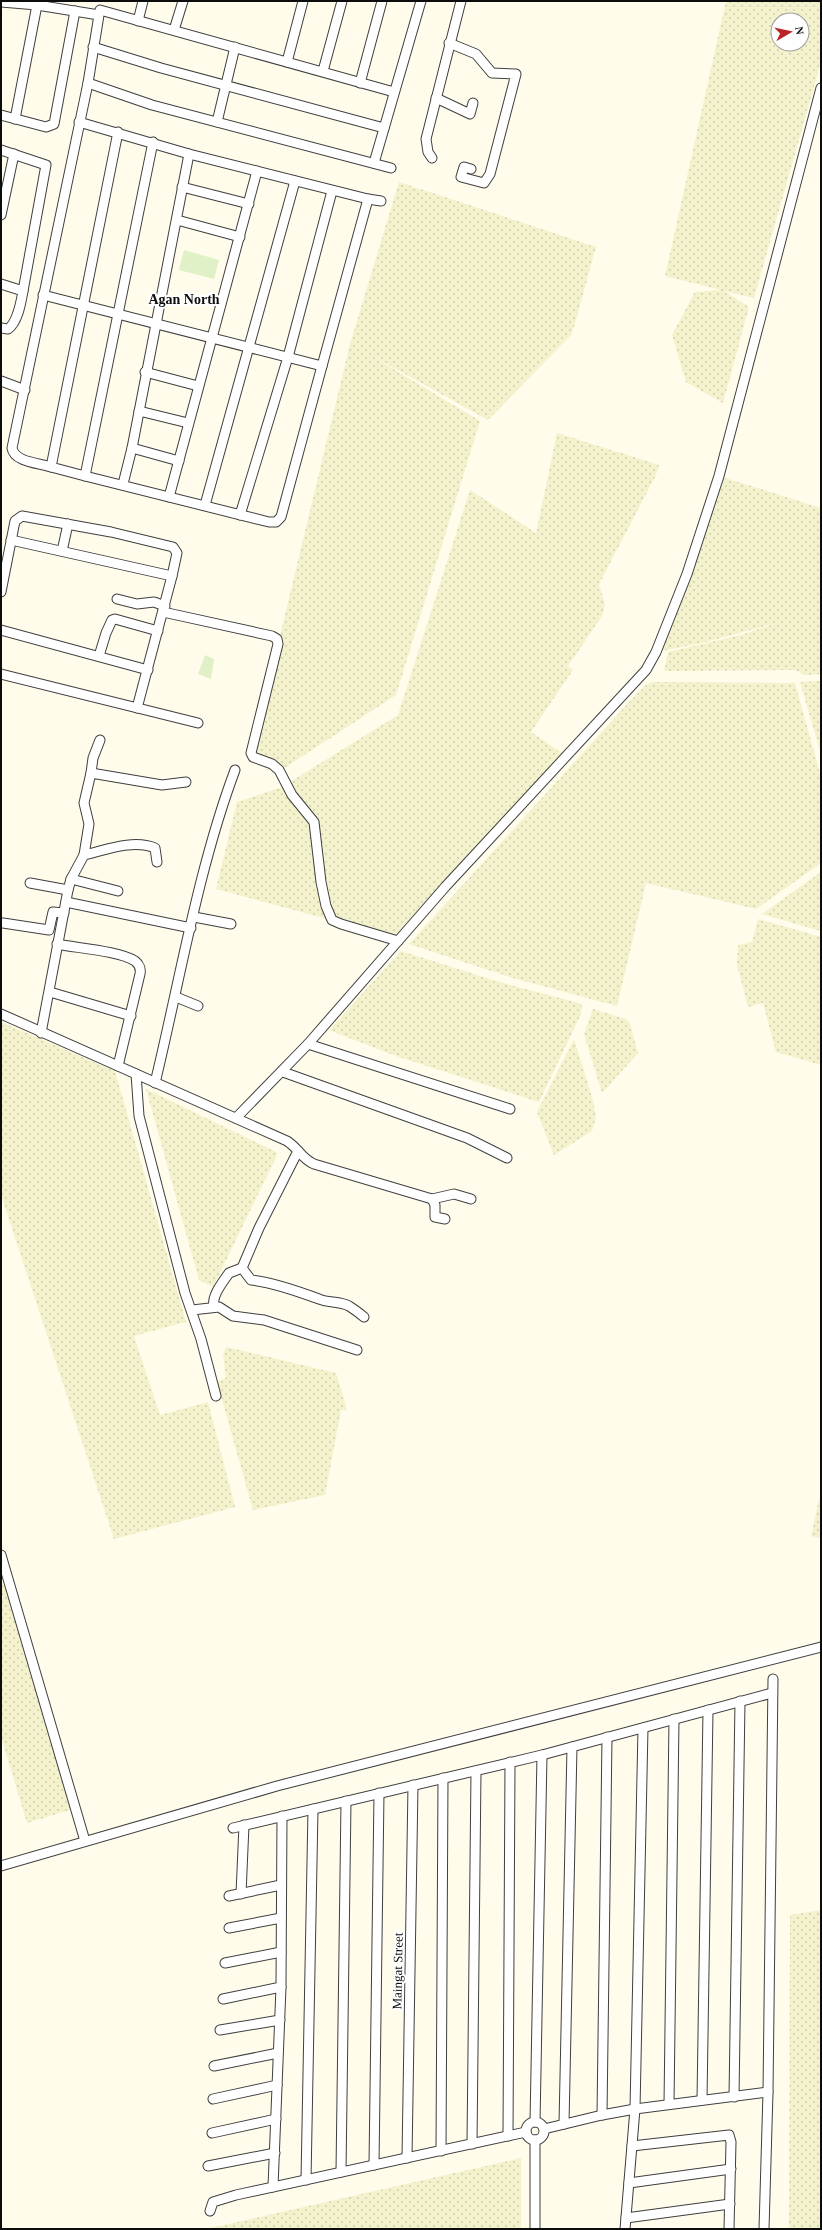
<svg xmlns="http://www.w3.org/2000/svg" width="822" height="2230" viewBox="0 0 822 2230" font-family="'Times New Roman',serif">
<style>
.farmland{fill:url(#farmland-dots);fill-rule:evenodd}
.pitch{fill:#e0f0c7}
.lines{fill:none;stroke-linecap:round;stroke-linejoin:round}
.street-casing{stroke:#3f3f3f;stroke-width:11}
.street{stroke:#fff;stroke-width:9}
.labels{text-anchor:middle;stroke-width:4;stroke-linejoin:round;paint-order:stroke}
.street-label{font-size:13px;fill:#0c0c0c;stroke:#fff}
.neighbourhood-label{font-size:14px;font-weight:bold;fill:#0c0c0c;stroke:#fff}
</style>
<defs>
<pattern id="farmland-dots" width="8" height="8" patternUnits="userSpaceOnUse"><rect width="8" height="8" fill="#f4f2cc"/><path d="M2 2h.1M6 6h.1" fill="none" stroke="#d0ceae" stroke-width="1.8" stroke-linecap="round"/></pattern>
</defs>
<rect width="100%" height="100%" fill="#fffceb"/>
<!-- farmland -->
<g class="farmland">
<path d="M726,1h95v61l-67,236 -30,-7 25,16 -26,96 -37,-21 -14,-47 23,-43 26,-2 -56,-14zM778,20h24v24h-24z"/>
<path d="M399,182l197,65 -24,87 -84,86 -121,-67 113,68 -84,274 -113,74 -27,-18 22,-107 72,-300z"/>
<path d="M557,433l102,32 -3,10 -57,109 6,20 -3,12 -34,50 5,4 -42,62 31,21 -169,184 -177,-48 21,-87 45,-15 116,-72 72,-225 66,43z"/>
<path d="M719,476l102,32v166l-16,1 -10,-5 -131,1 4,-19 73,-17 36,-12 -79,21 -42,8z"/>
<path d="M821,681v73l-21,-72z"/>
<path d="M652,682l143,1 26,94v86l-65,46 -110,-26 -29,123 -104,-28 -104,-34 221,-243 16,-16z"/>
<path d="M821,872v59l-59,-17z"/>
<path d="M758,919l63,18v128l-45,-13 -13,-49 -15,4 -11,-42 1,-20 14,-3z"/>
<path d="M401,951l95,30 86,23 -1,10 -42,88 -146,-47 -64,-25z"/>
<path d="M593,1009l33,10 4,5 8,29 -36,40 -18,-59z"/>
<path d="M1,1022l114,49 71,251 -52,14 26,79 48,-13 27,105 -121,32 -113,-344z"/>
<path d="M574,1039l18,58 4,20 -4,14 -38,24 -17,-43z"/>
<path d="M146,1089l132,64 -65,134 -14,-7z"/>
<path d="M226,1347l110,26 10,33v4h-5l-16,85 -72,15 -36,-128 9,-4 -3,-23z"/>
<path d="M821,1491v47l-10,-2z"/>
<path d="M6,1584l67,225 -46,14 -26,-86v-152z"/>
<path d="M821,1910v319h-32l1,-314z"/>
<path d="M521,2158v71h-310v-1z"/>
</g>
<!-- pitch -->
<g class="pitch">
<path d="M184,250l35,10 -5,19 -35,-9z"/>
<path d="M205,655l9,4 -3,20 -13,-5z"/>
</g>
<g class="lines">
<!-- street casing -->
<g class="street-casing">
<g id="street">
<path d="M1,2l36,3 62,10 -11,68 -76,365c2,14 27,15 39,19"/>
<path d="M100,10l294,82"/>
<path d="M138,21l5,-20"/>
<path d="M174,30l9,-29"/>
<path d="M449,43l27,11 16,19 24,1 -26,100 -6,9 -23,-6 3,-10 7,2"/>
<path d="M93,47l68,21 223,60"/>
<path d="M287,62l16,-61"/>
<path d="M323,71l19,-70"/>
<path d="M88,83l64,22 239,63"/>
<path d="M360,83l22,-82"/>
<path d="M436,98l34,16 3,-11"/>
<path d="M1,115l45,12 8,-3 21,-113"/>
<path d="M15,119l22,-114"/>
<path d="M217,122l18,-75"/>
<path d="M118,132l-67,335 34,9 68,-334"/>
<path d="M1,150l45,15 -23,126"/>
<path d="M432,158l-4,-6 -2,-13 35,-138"/>
<path d="M374,163l47,-162"/>
<path d="M182,187l67,17"/>
<path d="M368,199l13,2"/>
<path d="M1,215l13,-61"/>
<path d="M177,220l63,17"/>
<path d="M1,284l22,7c-2,11 -5,31 -15,38l-7,-1"/>
<path d="M43,295l279,71 46,-167 -179,-45 -110,-32"/>
<path d="M145,372l53,14"/>
<path d="M1,381l24,9"/>
<path d="M139,411l49,12"/>
<path d="M132,448l47,13"/>
<path d="M85,476l184,46h7l5,-5 41,-151"/>
<path d="M123,484l9,-36 57,-294"/>
<path d="M169,497l88,-326"/>
<path d="M205,505l90,-324"/>
<path d="M240,515l48,-158 44,-166"/>
<path d="M11,540l161,36"/>
<path d="M62,551l6,-27"/>
<path d="M1,592l14,-71 7,-5 89,16 62,15 4,6 -5,23 -35,132"/>
<path d="M117,599l20,5 17,-2 11,4"/>
<path d="M163,612l109,24 5,3 1,5 -27,109 2,4 19,7 7,6 13,25 22,27 7,60 5,24 6,14 9,4 57,17"/>
<path d="M1,630l147,40"/>
<path d="M99,656l7,-23 6,-13 3,-1 43,12"/>
<path d="M1,674l197,49"/>
<path d="M91,773l2,-15 7,-18"/>
<path d="M84,855l5,-31 -5,-21 7,-30 71,12 24,-3"/>
<path d="M71,879l47,12"/>
<path d="M30,883l38,7"/>
<path d="M66,902l125,26"/>
<path d="M194,917l37,7"/>
<path d="M3,923l46,7 4,-18 11,1"/>
<path d="M57,944c19,4 63,7 78,17 4,3 6,8 5,13l-22,92"/>
<path d="M50,992l81,24"/>
<path d="M176,997l22,9"/>
<path d="M1,1014l286,127c11,7 15,18 27,23l118,35 22,-5 17,5"/>
<path d="M41,1033l27,-143 3,-11 13,-24c22,-5 49,-16 71,-7l2,14"/>
<path d="M308,1044l138,-158 200,-216 10,-18 31,-78 32,-98 102,-388"/>
<path d="M283,1072l184,66 40,20"/>
<path d="M136,1074l3,42 46,177 16,46 15,57"/>
<path d="M155,1083c25,-103 43,-214 80,-313"/>
<path d="M236,1118l72,-74 202,65"/>
<path d="M298,1151l-39,77 -17,40 9,12c20,2 49,12 68,19 9,4 21,2 30,7 5,3 10,7 15,11"/>
<path d="M432,1199l3,6v12l10,2"/>
<path d="M214,1307c-3,-11 9,-25 15,-34l13,-5"/>
<path d="M192,1310l27,-3 14,9 31,4 93,30"/>
<path d="M1,1555l84,286"/>
<path d="M233,1828l309,-73 230,-62"/>
<path d="M1,1866l276,-80 544,-139"/>
<path d="M241,1894l3,-69"/>
<path d="M229,1896l52,-11"/>
<path d="M229,1928l52,-10"/>
<path d="M225,1963l56,-11"/>
<path d="M223,1999l58,-12"/>
<path d="M220,2030l60,-10"/>
<path d="M214,2066l64,-13"/>
<path d="M734,2097l6,-396"/>
<path d="M213,2099l64,-14"/>
<path d="M702,2100l6,-390"/>
<path d="M669,2104l5,-385"/>
<path d="M602,2115l5,-378"/>
<path d="M535,2122l7,-367"/>
<circle cx="535" cy="2131" r="9"/>
<path d="M564,2124l8,-377"/>
<path d="M544,2129l58,-14 33,-6 133,-17"/>
<path d="M212,2133l64,-14"/>
<path d="M508,2136l2,-374"/>
<path d="M535,2140v89"/>
<path d="M472,2144l4,-373"/>
<path d="M632,2146l97,-11 2,7 -2,87"/>
<path d="M441,2151l2,-373"/>
<path d="M407,2158l6,-373"/>
<path d="M374,2165l5,-372"/>
<path d="M208,2166l67,-13"/>
<path d="M341,2172l5,-371"/>
<path d="M306,2180l7,-371"/>
<path d="M629,2183l102,-14"/>
<path d="M273,2187l8,-200 1,-171"/>
<path d="M210,2211l3,-9 23,-7 290,-63"/>
<path d="M626,2218l104,-14"/>
<path d="M625,2229l10,-120 8,-381"/>
<path d="M764,2229l4,-137 5,-413"/>
</g>
</g>
<!-- street -->
<use href="#street" class="street"/>
</g>
<g class="labels">
<!-- street labels -->
<g class="street-label">
<text transform="translate(397 1971) rotate(-89)" y="5">Maingat Street</text>
</g>
<!-- neighbourhood labels -->
<g class="neighbourhood-label">
<text x="184" y="304">Agan North</text>
</g>
</g>
<!-- border -->
<rect width="822" height="2230" fill="none" stroke="#0c0c0c" stroke-width="4"/>
<!-- north arrow -->
<g transform="translate(790 32) rotate(81)"><circle r="19" fill="#ffffff" stroke="#9e9e9e"/>
<path d="M0-3L7 15L0 10L-7 15Z" fill="#bb2527"/>
<text y="-6" font-size="11" font-weight="bold" text-anchor="middle" fill="#0c0c0c">N</text>
</g>
</svg>
